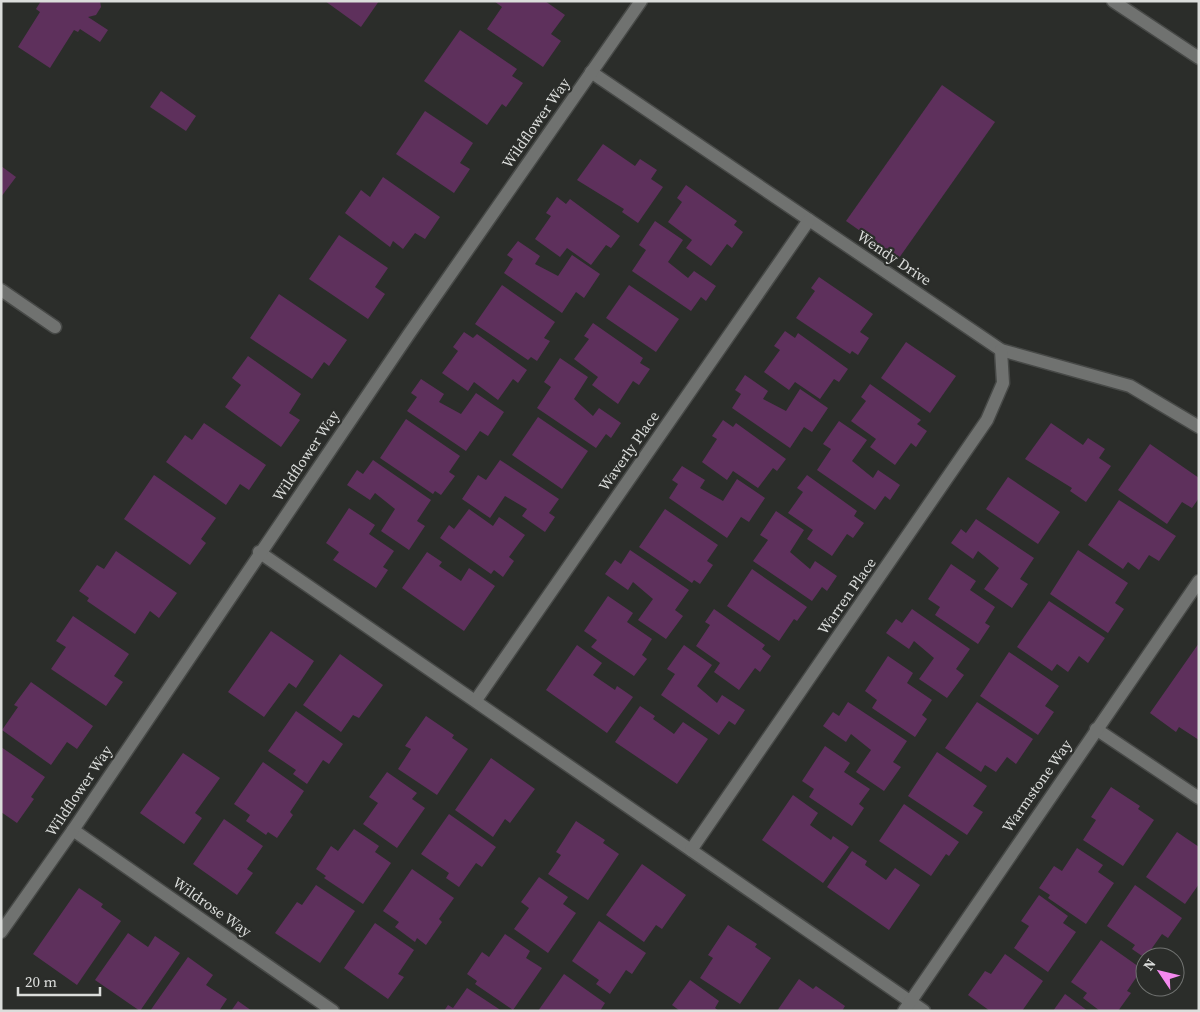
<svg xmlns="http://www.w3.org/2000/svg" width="1200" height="1012" viewBox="0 0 1200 1012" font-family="'Source Serif 4',serif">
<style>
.building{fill:#5e305c}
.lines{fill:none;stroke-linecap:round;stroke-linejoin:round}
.service-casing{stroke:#474947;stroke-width:15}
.minor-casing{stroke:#474947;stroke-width:15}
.service{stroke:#707270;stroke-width:12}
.minor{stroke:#707270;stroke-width:12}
.labels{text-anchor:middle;stroke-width:4.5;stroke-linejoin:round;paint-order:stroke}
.street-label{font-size:15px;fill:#dbdddb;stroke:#2b2d2a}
</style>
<rect width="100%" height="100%" fill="#2b2d2a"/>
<!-- building -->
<g class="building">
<path d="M41,1h59l1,6 -5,8 -8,2 20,13 -8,12 -20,-13 -2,3 -4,-2 -24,38 -32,-21 22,-35 -4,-3z"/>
<path d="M325,1h54l-18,26z"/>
<path d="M494,1h51l20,14 -14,19 10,7 -18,26 -56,-38 15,-22z"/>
<path d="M460,30l57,39 -5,7 11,7 -17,24 -4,-3 -15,21 -63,-44z"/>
<path d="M942,85l53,37 -96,136 -53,-37z"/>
<path d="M161,91l35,25 -10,15 -36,-24z"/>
<path d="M425,111l48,32 -13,20 10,6 -16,24 -58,-39z"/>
<path d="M603,144l32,22 5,-7 17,11 -6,9 12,8 -25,36 -16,-11 2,-3 -47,-29z"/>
<path d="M1,166l15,11 -15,20z"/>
<path d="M383,177l57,40 -15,22 -10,-6 -12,16 -10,-8 -3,6 -45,-34 16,-23 9,7z"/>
<path d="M686,185l51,36 -3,4 9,7 -11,16 -5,-4 -16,22 -25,-18 6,-8 -24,-18 14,-20 -5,-4z"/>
<path d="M557,197l9,7 4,-5 50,37 -9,12 -5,-3 -15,20 -24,-17 -7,9 -25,-18 16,-23 -5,-3z"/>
<path d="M655,221l28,19 -15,22 20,16 6,-7 22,15 -10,15 -5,-4 -10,14 -59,-40 14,-21 -7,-5z"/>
<path d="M339,235l49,33 -13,19 10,7 -17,25 -59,-40z"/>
<path d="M518,241l22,15 -5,8 23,12 14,-21 28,19 -16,24 -8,-6 -14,21 -58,-40 9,-14 -6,-4z"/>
<path d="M819,277l54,37 -13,18 9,6 -11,17 -6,-4 -2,3 -54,-36 19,-27 -4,-3z"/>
<path d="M502,285l53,37 -11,16 6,3 -13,20 -6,-4 -3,3 -53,-36z"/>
<path d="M629,285l50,34 -23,33 -50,-34z"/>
<path d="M279,294l68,46 -18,26 -5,-4 -12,17 -62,-41z"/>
<path d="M593,323l50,35 -3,5 10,6 -11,16 -6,-4 -15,23 -26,-19 6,-8 -24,-18 15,-20 -5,-3z"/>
<path d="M785,331l10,7 3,-5 50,36 -9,13 -5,-3 -14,20 -25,-17 -6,8 -25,-18 16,-22 -6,-4z"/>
<path d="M464,332l9,6 4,-4 50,36 -9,13 -5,-4 -15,21 -24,-18 -6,9 -26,-18 16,-22 -5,-4z"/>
<path d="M906,342l50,34 -26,37 -49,-35z"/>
<path d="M248,356l53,38 -12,19 11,7 -19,27 -56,-40 16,-22 -9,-7z"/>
<path d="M560,358l28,19 -14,22 19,17 6,-8 22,15 -10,15 -5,-4 -10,14 -59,-40 14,-21 -7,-5z"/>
<path d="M745,375l23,16 -5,8 23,12 14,-22 28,19 -16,24 -8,-5 -14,21 -58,-40 9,-14 -6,-4z"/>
<path d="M421,379l23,15 -5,8 22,12 15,-21 28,19 -16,24 -8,-5 -14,20 -59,-40 10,-14 -6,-4z"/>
<path d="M870,384l51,36 -4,4 10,7 -11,16 -5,-4 -16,22 -25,-18 6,-8 -25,-18 15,-20 -5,-4z"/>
<path d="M538,417l50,34 -26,38 -50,-34z"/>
<path d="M406,419l54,37 -11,16 6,4 -14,19 -6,-4 -2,3 -53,-36z"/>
<path d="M723,420l10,7 3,-4 50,36 -9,12 -4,-3 -15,20 -25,-17 -6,9 -25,-18 15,-23 -5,-3z"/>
<path d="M839,421l28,19 -15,21 21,17 5,-8 22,15 -10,15 -5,-4 -10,14 -58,-40 14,-21 -8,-5z"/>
<path d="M204,423l62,42 -17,25 -9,-6 -14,21 -60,-43 19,-27 7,5z"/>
<path d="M1051,423l32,22 5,-7 17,11 -6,9 12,8 -25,36 -16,-11 2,-3 -47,-29z"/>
<path d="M1150,444l49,34v20l-7,10 -10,-6 -15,22 -49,-34z"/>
<path d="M373,460l58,40 -14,21 8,5 -16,24 -28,-19 14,-22 -20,-16 -5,7 -23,-15 10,-15 6,4z"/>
<path d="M500,460l59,39 -10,14 6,4 -10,15 -23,-16 5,-7 -22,-13 -15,22 -28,-19 16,-24 8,5z"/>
<path d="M682,466l23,14 -5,8 23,13 14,-22 28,19 -16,24 -8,-5 -14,21 -58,-40 9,-14 -6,-4z"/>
<path d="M154,475l62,43 -15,21 5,4 -16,22 -66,-46z"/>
<path d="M807,475l50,36 -3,5 10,7 -11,15 -6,-4 -15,22 -25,-17 6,-9 -25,-17 15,-21 -6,-4z"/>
<path d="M1008,477l52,35 -22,32 -52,-35z"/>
<path d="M1119,500l57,36 -17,25 -10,-6 -10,15 -11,-8 -5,7 -35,-24z"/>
<path d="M349,508l26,17 -6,9 25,17 -11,16 5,3 -12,18 -43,-28 6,-8 -13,-9z"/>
<path d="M469,509l24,17 6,-9 26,18 -16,22 5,4 -11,16 -9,-7 -3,4 -51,-36 9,-13 5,4z"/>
<path d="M665,509l53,36 -11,16 6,4 -13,19 -6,-4 -2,3 -53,-36z"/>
<path d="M776,511l28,19 -14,22 20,17 5,-8 22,15 -10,15 -5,-4 -10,14 -59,-40 15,-21 -8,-5z"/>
<path d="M976,519l58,39 -14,21 8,5 -16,24 -28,-19 15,-21 -21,-17 -5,8 -22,-16 10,-14 5,4z"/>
<path d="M630,550l59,40 -14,20 8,6 -17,23 -28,-19 15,-21 -20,-17 -5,8 -23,-16 10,-14 6,4z"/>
<path d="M1078,550l50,33 -13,20 9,6 -16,24 -58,-39z"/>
<path d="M116,551l61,42 -18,25 -9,-7 -15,23 -48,-33 2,-3 -10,-7 18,-26 7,4z"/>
<path d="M427,552l15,10 -3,4 22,15 8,-13 26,18 -31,45 -62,-43z"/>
<path d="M951,564l25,17 -6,9 25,17 -10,16 5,3 -12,18 -43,-29 5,-8 -12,-8z"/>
<path d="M752,569l55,38 -10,14 -3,-2 -15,22 -52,-35z"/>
<path d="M608,596l25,17 -6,9 25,17 -10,16 5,4 -13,17 -43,-29 6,-7 -13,-9z"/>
<path d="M1049,601l56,37 -17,25 -9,-7 -11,16 -11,-8 -5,7 -35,-24z"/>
<path d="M714,609l51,36 -3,4 9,7 -11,16 -5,-4 -16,22 -25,-18 6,-9 -24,-17 14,-21 -5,-3z"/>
<path d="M912,609l58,40 -14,20 8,6 -17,23 -28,-19 15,-21 -20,-17 -5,8 -23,-16 10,-14 6,4z"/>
<path d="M73,616l56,38 -15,22 9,6 -17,24 -55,-37 15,-22 -10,-6z"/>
<path d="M271,631l43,30 -18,27 -7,-5 -25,34 -36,-25z"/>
<path d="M1199,643v97l-20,-13 -3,5 -26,-19z"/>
<path d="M577,645l25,18 -9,12 22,15 2,-4 16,11 -26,36 -61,-43z"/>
<path d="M684,645l28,20 -15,21 20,17 5,-8 23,15 -10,15 -6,-4 -10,14 -58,-40 14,-21 -8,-5z"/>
<path d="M1009,652l50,34 -14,20 9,6 -16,23 -58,-39z"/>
<path d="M340,654l43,31 -24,33 -6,-3 -12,17 -38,-27z"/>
<path d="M888,656l25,17 -6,10 25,17 -10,15 5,4 -12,18 -43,-29 5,-8 -12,-9z"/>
<path d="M31,682l62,44 -16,23 -10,-7 -16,23 -49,-35 16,-23 -4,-2z"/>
<path d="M848,702l59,39 -14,21 8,5 -17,24 -28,-19 15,-22 -20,-16 -5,8 -23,-16 10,-14 6,4z"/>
<path d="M977,702l56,37 -17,25 -9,-7 -11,15 -11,-7 -4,7 -36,-24z"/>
<path d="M640,706l15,10 -2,3 21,15 9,-12 25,17 -31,45 -62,-42z"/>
<path d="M296,711l47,33 -14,20 -6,-4 -16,24 -14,-10 3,-4 -28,-19z"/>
<path d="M426,716l28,19 -2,3 16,11 -31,46 -39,-26 13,-20 -6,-3z"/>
<path d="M825,746l25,17 -6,9 26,17 -11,15 5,4 -12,18 -43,-29 5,-8 -12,-8z"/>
<path d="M1,747l44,30 -14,20 3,2 -17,24 -16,-11z"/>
<path d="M937,752l50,34 -14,20 10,6 -16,23 -59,-39z"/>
<path d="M183,753l37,25 -25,35 7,5 -18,26 -44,-31z"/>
<path d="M491,758l44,31 -25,34 -5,-4 -12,18 -38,-27z"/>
<path d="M263,762l41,29 -14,21 3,3 -16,23 -9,-6 -2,3 -20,-14 4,-6 -16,-11z"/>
<path d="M387,772l30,21 -5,6 13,9 -28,40 -34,-24 15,-21 -9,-6z"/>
<path d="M1111,787l29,19 -2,3 16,11 -31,46 -40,-26 13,-20 -5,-3z"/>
<path d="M793,795l25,18 -8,12 21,15 2,-4 16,11 -26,36 -61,-43z"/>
<path d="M904,804l55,38 -10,14 -3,-2 -15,22 -52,-35z"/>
<path d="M449,814l47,33 -14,20 -6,-4 -17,24 -13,-9 3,-5 -28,-19z"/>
<path d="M224,819l39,27 -16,23 6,4 -16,22 -44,-31z"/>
<path d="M576,821l29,19 -2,3 16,11 -31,46 -40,-26 13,-19 -5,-3z"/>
<path d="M354,829l25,17 -4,6 16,11 -28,41 -39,-26 2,-2 -10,-7 15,-23 7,5z"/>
<path d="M1177,832l22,15v37l-14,20 -39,-27z"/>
<path d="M1077,848l26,17 -5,7 16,11 -28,41 -38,-26 2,-3 -11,-7 15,-22 8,5z"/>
<path d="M852,851l15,10 -2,4 21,15 9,-12 25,17 -31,45 -62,-43z"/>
<path d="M642,864l44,31 -24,34 -6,-4 -12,17 -38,-27z"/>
<path d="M412,869l42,29 -15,21 3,3 -16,23 -9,-7 -2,4 -20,-15 4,-5 -16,-11z"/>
<path d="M539,877l29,20 -5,7 13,9 -28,40 -34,-24 15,-21 -8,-6z"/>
<path d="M316,885l39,26 -35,52 -45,-30 22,-31 5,3z"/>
<path d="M1135,885l47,33 -14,20 -6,-4 -17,24 -13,-9 3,-4 -28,-19z"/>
<path d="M79,888l24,16 -2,3 20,14 -44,64 -44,-31z"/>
<path d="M1039,895l29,21 -5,7 13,9 -28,40 -34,-24 15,-22 -8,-5z"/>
<path d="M599,921l47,32 -14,21 -6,-4 -16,24 -14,-10 3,-4 -27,-19z"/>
<path d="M375,923l39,27 -16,24 6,3 -16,22 -44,-31z"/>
<path d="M728,925l29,19 -2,3 16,11 -31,46 -40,-26 13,-20 -5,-3z"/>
<path d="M128,933l20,14 7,-11 25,17 -40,58 -45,-31z"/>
<path d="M505,934l25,17 -4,7 16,10 -29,42 -38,-26 2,-3 -10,-7 15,-22 7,5z"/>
<path d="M1101,940l41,29 -15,22 4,2 -13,18h-18l-17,-13 4,-5 -16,-11z"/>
<path d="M1005,954l38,27 -21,30h-32l-22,-16 17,-24 6,3z"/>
<path d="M188,957l25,18 -7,10 21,14 -8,12h-69z"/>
<path d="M564,974l41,29 -5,8h-62z"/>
<path d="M799,979l14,10 3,-3 29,20 -3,5h-65z"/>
<path d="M690,980l29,21 -4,7 4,3h-39l-8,-6z"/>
<path d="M467,988l35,23h-58l4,-6 5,3z"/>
<path d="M1065,994l23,17h-35z"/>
<path d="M238,1001l14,10h-21z"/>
</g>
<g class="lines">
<!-- service casing -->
<g class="service-casing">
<path id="service" d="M1,290l54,37"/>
</g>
<!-- minor casing -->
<g class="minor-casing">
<g id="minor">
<path d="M1113,1l86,57"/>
<path d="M591,72l410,278 129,36 69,41"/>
<path d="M259,552l665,459"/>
<path d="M476,700l333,-480"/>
<path d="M1096,729l103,69"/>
<path d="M73,830l260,181"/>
<path d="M691,850l296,-430 16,-37 -2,-33"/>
<path d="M1,932l72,-102 336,-496 232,-333"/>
<path d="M904,1011l295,-430"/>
</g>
</g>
<!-- service -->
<use href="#service" class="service"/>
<!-- minor -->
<use href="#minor" class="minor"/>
</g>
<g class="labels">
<!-- street labels -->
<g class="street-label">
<text transform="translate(536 123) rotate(-55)" y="5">Wildflower Way</text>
<text transform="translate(894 258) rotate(34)" y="5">Wendy Drive</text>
<text transform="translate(629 451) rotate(-55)" y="5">Waverly Place</text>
<text transform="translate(306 456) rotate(-56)" y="5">Wildflower Way</text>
<text transform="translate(847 596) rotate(-55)" y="5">Warren Place</text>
<text transform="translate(1037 786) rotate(-55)" y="5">Warmstone Way</text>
<text transform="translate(79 791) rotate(-56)" y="5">Wildflower Way</text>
<text transform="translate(212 907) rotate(35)" y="5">Wildrose Way</text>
</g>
</g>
<!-- border -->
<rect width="1200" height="1012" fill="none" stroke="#dbdddb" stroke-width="5"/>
<!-- north arrow -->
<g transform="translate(1160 972) rotate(305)"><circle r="24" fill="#2b2d2a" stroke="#717371"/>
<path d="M0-4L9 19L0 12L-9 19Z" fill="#f589ef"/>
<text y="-8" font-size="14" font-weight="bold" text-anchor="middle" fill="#dbdddb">N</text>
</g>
<!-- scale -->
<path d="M18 987v8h82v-8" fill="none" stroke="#dbdddb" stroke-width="2.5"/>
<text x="25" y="987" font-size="15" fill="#dbdddb" stroke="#2b2d2a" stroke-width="4" paint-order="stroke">20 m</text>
</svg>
